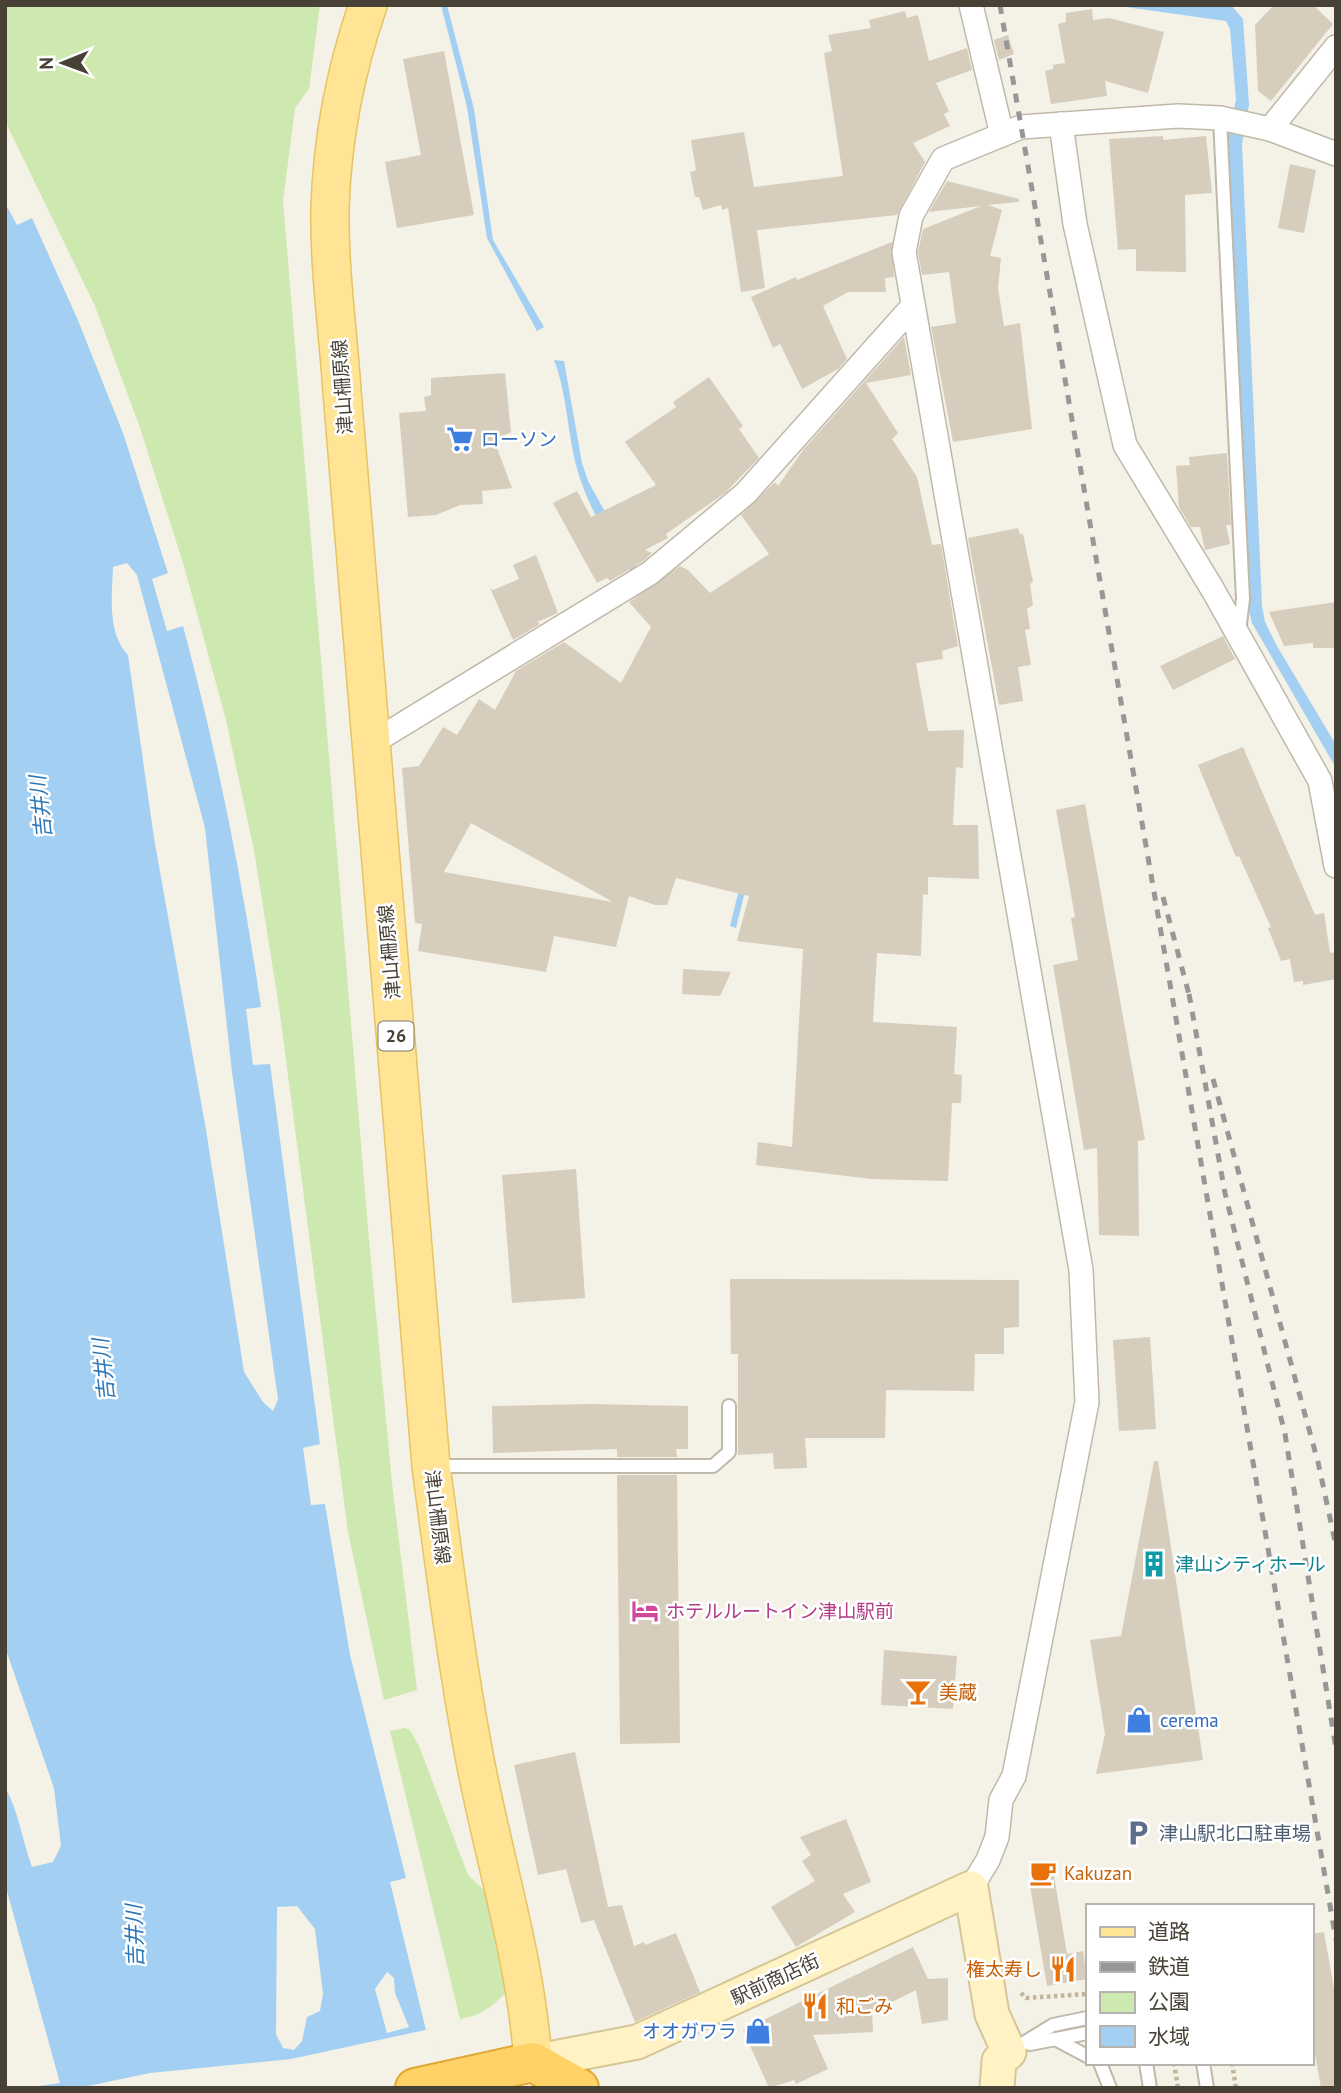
<svg xmlns="http://www.w3.org/2000/svg" width="1341" height="2093" viewBox="0 0 1341 2093" font-family="'PT Sans','Noto Sans JP',sans-serif">
<style>
.green{fill:#cde9af}
.water{fill:#a2cff2;fill-rule:evenodd}
.pier{fill:#f4f1e7}
.building{fill:#d6cdbc;fill-rule:evenodd}
.lines{fill:none;stroke-linecap:round;stroke-linejoin:round}
.lane-casing{stroke:#c0b9aa;stroke-width:16}
.street-casing{stroke:#c0b9aa;stroke-width:26}
.secondary-casing{stroke:#d5c696;stroke-width:37}
.primary-casing{stroke:#e7c363;stroke-width:40}
.highway-casing{stroke:#e1a734;stroke-width:42}
.path{stroke:#c2b59a;stroke-width:4.5;stroke-dasharray:3.5 3.5;stroke-linecap:butt}
.lane{stroke:#fff;stroke-width:12}
.street{stroke:#fff;stroke-width:23}
.secondary{stroke:#fff3c6;stroke-width:33}
.primary{stroke:#ffe495;stroke-width:37}
.highway{stroke:#ffd267;stroke-width:38}
.rail{stroke:#979797;stroke-width:5;stroke-dasharray:9 9;stroke-linecap:butt}
.labels{text-anchor:middle;stroke-width:5;stroke-linejoin:round;paint-order:stroke}
.shield{fill:#fff;stroke:#7f7a72;stroke-width:2}
.shield-label{font-size:18px;font-weight:bold;fill:#484136}
.street-label{font-size:19px;fill:#484136;stroke:#fff}
.shop-label{font-size:19px;fill:#366cbe;stroke:#fff;text-anchor:start}
.culture-label{font-size:19px;fill:#0d838f;stroke:#fff;text-anchor:start}
.hotel-label{font-size:19px;fill:#b23c85;stroke:#fff;text-anchor:start}
.food-label{font-size:19px;fill:#c56008;stroke:#fff;text-anchor:start}
.service-label{font-size:19px;fill:#4e5e75;stroke:#fff;text-anchor:start}
.water-label{font-size:21px;font-style:italic;fill:#2c77b7;stroke:#fff}
</style>
<rect width="100%" height="100%" fill="#f4f1e7"/>
<!-- green -->
<g class="green">
<path d="M5,5h315l-11,84 -14,19 -12,93 86,1039 23,243 25,207 -33,10 -36,-168 -69,-525 -25,-157 -28,-130 -42,-154 -45,-141 -44,-119 -90,-185z"/>
<path d="M405,1728l5,2 9,16 49,129 16,15 24,100c-15,16 -25,25 -48,29l-70,-288z"/>
</g>
<!-- water -->
<g class="water">
<path d="M441,5h6l27,104 19,131 51,87 -7,4 -50,-93 -20,-131z"/>
<path d="M1111,5h120l12,14 6,86 -7,39 20,462 3,16 12,24 59,99v23l-84,-145 -5,-20 -20,-464 9,-39 -6,-71 -4,-8z"/>
<path d="M5,203l12,22 15,-7 45,100 46,115 45,140 -16,6 15,52 16,-5c34,126 59,252 78,381l-15,2 7,56 17,-1 50,380 -17,4 8,57 14,-1 25,151 56,223 -16,4 50,206 -408,-1 28,-4 -55,-199v-97c14,25 17,53 27,80l21,-5 8,-16 -7,-58 -49,-141zM127,563l10,12 68,253 27,244 46,327 -5,12 -10,-9 -19,-30 -38,-242 -52,-292 -26,-183c-21,-22 -16,-59 -15,-88zM297,1906l18,23 8,65 -3,17 -13,6 -5,24 -8,9 -11,-2 -7,-14 1,-127zM387,1972l7,6 1,15 14,34 -22,6 -12,-44z"/>
<path d="M554,360l10,1 18,102 6,18 48,87 143,152 -132,-127c-26,-32 -53,-73 -66,-112 -14,-39 -12,-82 -27,-121z"/>
<path d="M756,820l6,2 -26,106 -6,-2z"/>
</g>
<!-- pier -->
<path class="pier" d="M430,2029l13,59h-365l72,-15 141,-14z"/>
<!-- building -->
<g class="building">
<path d="M1274,5h39l20,19 -62,77 -13,-10 -3,-66z"/>
<path d="M1092,9l1,11 16,-2 55,14 -16,61 -43,-12 2,15 -56,8 -6,-33 8,-2v-4l12,-2 -7,-39 8,-2v-9z"/>
<path d="M905,11l2,7 11,-3 11,46 38,-13 5,22 -36,13 13,28 -5,3 6,12 -37,17 12,19 -28,53 -140,15 8,58 -24,4 -13,-84 -6,2 -1,-5 -18,5 -4,-13h-4l-5,-25 6,-2 -5,-30 53,-8 10,55 89,-11 -19,-123 8,-2 -4,-16 43,-7 -2,-8z"/>
<path d="M1008,35l6,19 -15,6 -5,-20z"/>
<path d="M444,51l30,164 -77,13 -12,-66 36,-7 -18,-96z"/>
<path d="M1163,136v4l43,-4 6,57 -27,2 1,77 -50,-1v-22l-18,1 -9,-111z"/>
<path d="M1290,164l26,6 -12,63 -26,-5z"/>
<path d="M947,181l72,18v3l-31,3 14,5 -12,46 11,2 -3,30 6,38 16,-3 12,106 -79,13 -22,-115 25,-4 -7,-51 -27,3 -4,-23 5,-23 58,-23 -52,6z"/>
<path d="M892,242l2,35 -9,1 1,14h-38l-25,14 24,53 -9,10 -36,20 -22,-45 -7,4 -22,-51 45,-20 1,3z"/>
<path d="M904,337l7,38 -45,8 32,50 -6,6 25,38 15,68 9,-1 17,102 -16,5 1,8 -27,4 12,68 36,-1 -1,38 -7,-1 -3,58h25l1,54 -51,-2v18l-5,-1 -2,62 -44,-3 -4,69 84,5 -3,47 8,1 -1,28h-9l-4,78 -77,-2 -115,-14 2,-23 34,5 11,-198 -66,-8 12,-45 -73,-18 -9,27h-12l-26,-9 -13,51 -62,-11 -8,36 -128,-21 4,-27 -7,-1 -13,-155 17,-2 24,-39 14,8 22,-36 16,11 21,-39 48,-29 57,41 30,-56 -22,-25 51,-36 8,4 22,23 59,-39 -28,-39 34,-33 3,4 25,-36zM471,823l142,79 -169,-30z"/>
<path d="M505,373l6,59 -17,8 18,48 -30,3 1,13 -23,1 -24,10 -28,2 -9,-104 27,-2 -2,-14 7,-2v-17z"/>
<path d="M709,377l34,49 -4,3 20,29 -34,35 -59,41 2,4 -23,12 7,3 -10,9 -32,19 -3,-3 -10,5 -44,-80 24,-12 14,26 65,-32 -31,-43 51,-35 -3,-5z"/>
<path d="M1227,453l4,72h-5l4,19 -25,6 -5,-23h-9l-12,-20 -3,-41 14,-1 -1,-8z"/>
<path d="M1018,528l2,6h3l10,48 -3,2 3,21 -6,4 3,20 -5,1 6,35 -13,2 5,34 -24,4 -31,-167z"/>
<path d="M536,555l22,58 -21,9 3,2 -27,16 -23,-52 3,2 26,-11 -6,-14z"/>
<path d="M1336,602v46h-23v-5l-29,3 -15,-34z"/>
<path d="M1223,636l12,23 -62,31 -13,-24z"/>
<path d="M1243,747l72,168 9,-2 6,40 6,-1v27l-33,6v-4l-9,1 -4,-23 -9,2 -13,-33 3,-1 -32,-71 -3,1 -38,-92z"/>
<path d="M1085,804l60,336 -7,1 1,95 -40,-1 -2,-87 -13,2 -31,-185 25,-5 -7,-42 4,-1 -19,-107z"/>
<path d="M683,969l48,3 -11,24 -38,-2z"/>
<path d="M576,1169l9,129 -73,5 -10,-128z"/>
<path d="M730,1279l289,1v47l-15,1v26h-29l-1,37 -88,-1 -1,48h-80l2,30 -33,1 -1,-16 -35,2v-101h-7z"/>
<path d="M1150,1337l6,92 -37,2 -6,-91z"/>
<path d="M589,1404l99,2v43h-12l1,8h-60v-8l-124,4 -1,-47z"/>
<path d="M1154,1461h4l45,299 -107,14 9,-40 -15,-94 31,-4z"/>
<path d="M617,1475h60l3,268 -60,1z"/>
<path d="M884,1650l73,6 -4,53 -72,-4z"/>
<path d="M575,1752l33,155 14,-2 12,41 10,-4 1,3 31,-12 24,59 -65,30 -41,-102 -13,3 -15,-54 -28,6 -24,-110z"/>
<path d="M846,1819l25,63 -28,12 12,18 -59,35 -25,-40 44,-26 -13,-20 9,-6 -11,-18z"/>
<path d="M1054,1876l13,78 16,-3 4,28 -40,7 -18,-106z"/>
<path d="M1324,1932l12,68v88h-15l-10,-57v-97z"/>
<path d="M913,1947l15,32 20,-1v42l-26,4 -6,-34 -44,22 1,20 -60,3 15,34 -32,15 -2,-4 -25,8 -26,-58z"/>
</g>
<g class="lines">
<!-- lane casing -->
<g class="lane-casing">
<g id="lane">
<path d="M1220,118l23,481 -4,33"/>
<path d="M435,1466h278l16,-14v-46"/>
<path d="M1055,2039l32,17"/>
<path d="M1030,2044l57,-11"/>
<path d="M1009,2052l44,-27 34,-7"/>
<path d="M1100,2063l10,25"/>
<path d="M1146,2063l4,25"/>
<path d="M1203,2063l4,25"/>
</g>
</g>
<!-- street casing -->
<g class="street-casing">
<g id="street">
<path d="M971,5l31,130"/>
<path d="M1061,124l14,100 50,221 88,145 107,191 16,85"/>
<path d="M1270,129l66,-82"/>
<path d="M372,743l278,-170 96,-80 167,-187"/>
<path d="M971,1888l17,-28 9,-23 4,-37 13,-24 73,-374 -6,-132 -177,-1018 7,-36 32,-57 78,-32 157,-11 42,2 50,11 66,25"/>
</g>
</g>
<!-- secondary casing -->
<g class="secondary-casing">
<path id="secondary" d="M533,2062l104,-20 334,-154 21,126 17,38 -10,9 -2,27"/>
</g>
<!-- primary casing -->
<g class="primary-casing">
<path id="primary" d="M368,5c-23,67 -36,134 -38,204 -1,60 8,122 12,182l89,1075c13,97 25,193 43,289 19,102 52,203 59,307"/>
</g>
<!-- highway casing -->
<g class="highway-casing">
<path id="highway" d="M415,2088l118,-26 46,26"/>
</g>
<!-- path -->
<g class="path">
<path d="M1021,1993l5,5 61,-4"/>
<path d="M1174,2063l4,25"/>
<path d="M1232,2063l4,25"/>
</g>
<!-- lane -->
<use href="#lane" class="lane"/>
<!-- street -->
<use href="#street" class="street"/>
<!-- secondary -->
<use href="#secondary" class="secondary"/>
<!-- primary -->
<use href="#primary" class="primary"/>
<!-- highway -->
<use href="#highway" class="highway"/>
<!-- rail -->
<g class="rail">
<path d="M1000,5l336,1935"/>
<path d="M1163,897l28,105"/>
<path d="M1189,994l36,199 60,241 51,315"/>
<path d="M1213,1079l105,383 18,84"/>
</g>
</g>
<!-- icons -->
<defs>
<g id="supermarket-bare" transform="scale(2.1)"><path d="M-6-5.5h2.5l.6 2H6L4.5 2H-2.5L-4.4-4H-6ZM-1.5 3.2a1.3 1.3 0 1 0 .1 0ZM3 3.2a1.3 1.3 0 1 0 .1 0Z" fill="#3f7fe0" stroke="#fff" stroke-width="2.5" paint-order="stroke"/></g>
<g id="building-bare" transform="scale(2.1)"><path d="M-4-6H4V6H1V3H-1V6H-4ZM-2.5-4.3h1.7v1.8h-1.7ZM.8-4.3h1.7v1.8H.8ZM-2.5-1h1.7V.8h-1.7ZM.8-1h1.7V.8H.8Z" fill="#0f9aa8" stroke="#fff" stroke-width="2.5" paint-order="stroke"/></g>
<g id="hotel-bare" transform="scale(2.1)"><path d="M-6-4.5h1.5V1H6V5H4.5V3h-9V5H-6ZM-4 0a1.8 1.8 0 1 1 3.6 0ZM.5 0V-2.5h3Q6-2.5 6 0Z" fill="#d1479c" stroke="#fff" stroke-width="2.5" paint-order="stroke"/></g>
<g id="bar-bare" transform="scale(2.1)"><path d="M-6-5H6L.8 .8V4.5H3.5V6h-7V4.5H-.8V.8Z" fill="#e8710a" stroke="#fff" stroke-width="2.5" paint-order="stroke"/></g>
<g id="shop-bare" transform="scale(2.1)"><path d="M-5-2.5h2.3a2.7 3.5 0 0 1 5.4 0H5L5.5 6h-11ZM-1.5-2.5h3a1.5 2.3 0 0 0-3 0Z" fill="#3f7fe0" stroke="#fff" stroke-width="2.5" paint-order="stroke"/></g>
<g id="parking-bare" transform="scale(2.1)"><path d="M-3.5-5.5H1a3.5 3.5 0 0 1 0 7H-1V5.5H-3.5ZM-1-3.4V-.6H.8a1.4 1.4 0 0 0 0-2.8Z" fill="#5c6f8a" stroke="#fff" stroke-width="2.5" paint-order="stroke"/></g>
<g id="cafe-bare" transform="scale(2.1)"><path d="M-5.5-4.5H6V0H3Q3 3.5 0 3.5H-2.5Q-5.5 3.5-5.5 0ZM3-3.2v2h1.7v-2ZM-6 4.5H4V6H-6Z" fill="#e8710a" stroke="#fff" stroke-width="2.5" paint-order="stroke"/></g>
<g id="restaurant-bare" transform="scale(2.1)"><path d="M-5-6h1v4h1v-4h1v4h1v-4h1v5L-1.5 .5V6h-2V.5L-5-1ZM5-6V6H3V1.5H1.5Q1.5-4 5-6Z" fill="#e8710a" stroke="#fff" stroke-width="2.5" paint-order="stroke"/></g>
</defs>
<g fill-rule="evenodd">
<use href="#supermarket-bare" x="460" y="439"/>
<use href="#building-bare" x="1154" y="1564"/>
<use href="#hotel-bare" x="645" y="1611"/>
<use href="#bar-bare" x="918" y="1692"/>
<use href="#shop-bare" x="1139" y="1720"/>
<use href="#parking-bare" x="1138" y="1833"/>
<use href="#cafe-bare" x="1043" y="1873"/>
<use href="#restaurant-bare" x="1063" y="1969"/>
<use href="#restaurant-bare" x="815" y="2006"/>
<use href="#shop-bare" x="758" y="2031"/>
</g>
<g class="labels">
<!-- shield labels -->
<rect class="shield" x="378.5" y="1021.5" width="35" height="29" rx="5"/>
<g class="shield-label">
<text x="396" y="1042">26</text>
</g>
<!-- street labels -->
<g class="street-label">
<text transform="translate(342 387) rotate(-94)" y="7">津山柵原線</text>
<text transform="translate(389 952) rotate(-95)" y="7">津山柵原線</text>
<text transform="translate(438 1517) rotate(83)" y="7">津山柵原線</text>
<text transform="translate(775 1979) rotate(-25)" y="7">駅前商店街</text>
</g>
<!-- shop labels -->
<g class="shop-label">
<text x="481" y="446">ローソン</text>
<text x="1160" y="1727">cerema</text>
<text x="737" y="2038" text-anchor="end">オオガワラ</text>
</g>
<!-- culture labels -->
<g class="culture-label">
<text x="1175" y="1571">津山シティホール</text>
</g>
<!-- hotel labels -->
<g class="hotel-label">
<text x="666" y="1618">ホテルルートイン津山駅前</text>
</g>
<!-- food labels -->
<g class="food-label">
<text x="939" y="1699">美蔵</text>
<text x="1064" y="1880">Kakuzan</text>
<text x="1042" y="1976" text-anchor="end">権太寿し</text>
<text x="836" y="2013">和ごみ</text>
</g>
<!-- service labels -->
<g class="service-label">
<text x="1159" y="1840">津山駅北口駐車場</text>
</g>
<!-- water labels -->
<g class="water-label">
<text transform="translate(41 807) rotate(-96)" y="7">吉井川</text>
<text transform="translate(104 1370) rotate(-96)" y="7">吉井川</text>
<text transform="translate(135 1936) rotate(-92)" y="7">吉井川</text>
</g>
</g>
<!-- border -->
<rect width="1341" height="2093" fill="none" stroke="#484136" stroke-width="14"/>
<!-- legend -->
<rect x="1086" y="1904" width="228" height="161" fill="#ffffff" stroke="#b6b3af" stroke-width="2"/>
<rect x="1100" y="1927" width="35" height="10" fill="#ffe495" stroke="#b6b3af" stroke-width="2"/>
<text x="1148" y="1939" font-size="21" fill="#484136">道路</text>
<rect x="1100" y="1962" width="35" height="10" fill="#979797" stroke="#b6b3af" stroke-width="2"/>
<text x="1148" y="1974" font-size="21" fill="#484136">鉄道</text>
<rect x="1100" y="1992" width="35" height="21" fill="#cde9af" stroke="#b6b3af" stroke-width="2"/>
<text x="1148" y="2009" font-size="21" fill="#484136">公園</text>
<rect x="1100" y="2026" width="35" height="21" fill="#a2cff2" stroke="#b6b3af" stroke-width="2"/>
<text x="1148" y="2044" font-size="21" fill="#484136">水域</text>
<!-- north arrow -->
<g transform="translate(63 63) rotate(269)" stroke="#ffffff" stroke-width="5" paint-order="stroke">
<path d="M0-5L12 26L0 18L-12 26Z" fill="#484136"/>
<text y="-10" font-size="19" font-weight="bold" text-anchor="middle" fill="#484136">N</text>
</g>
</svg>
